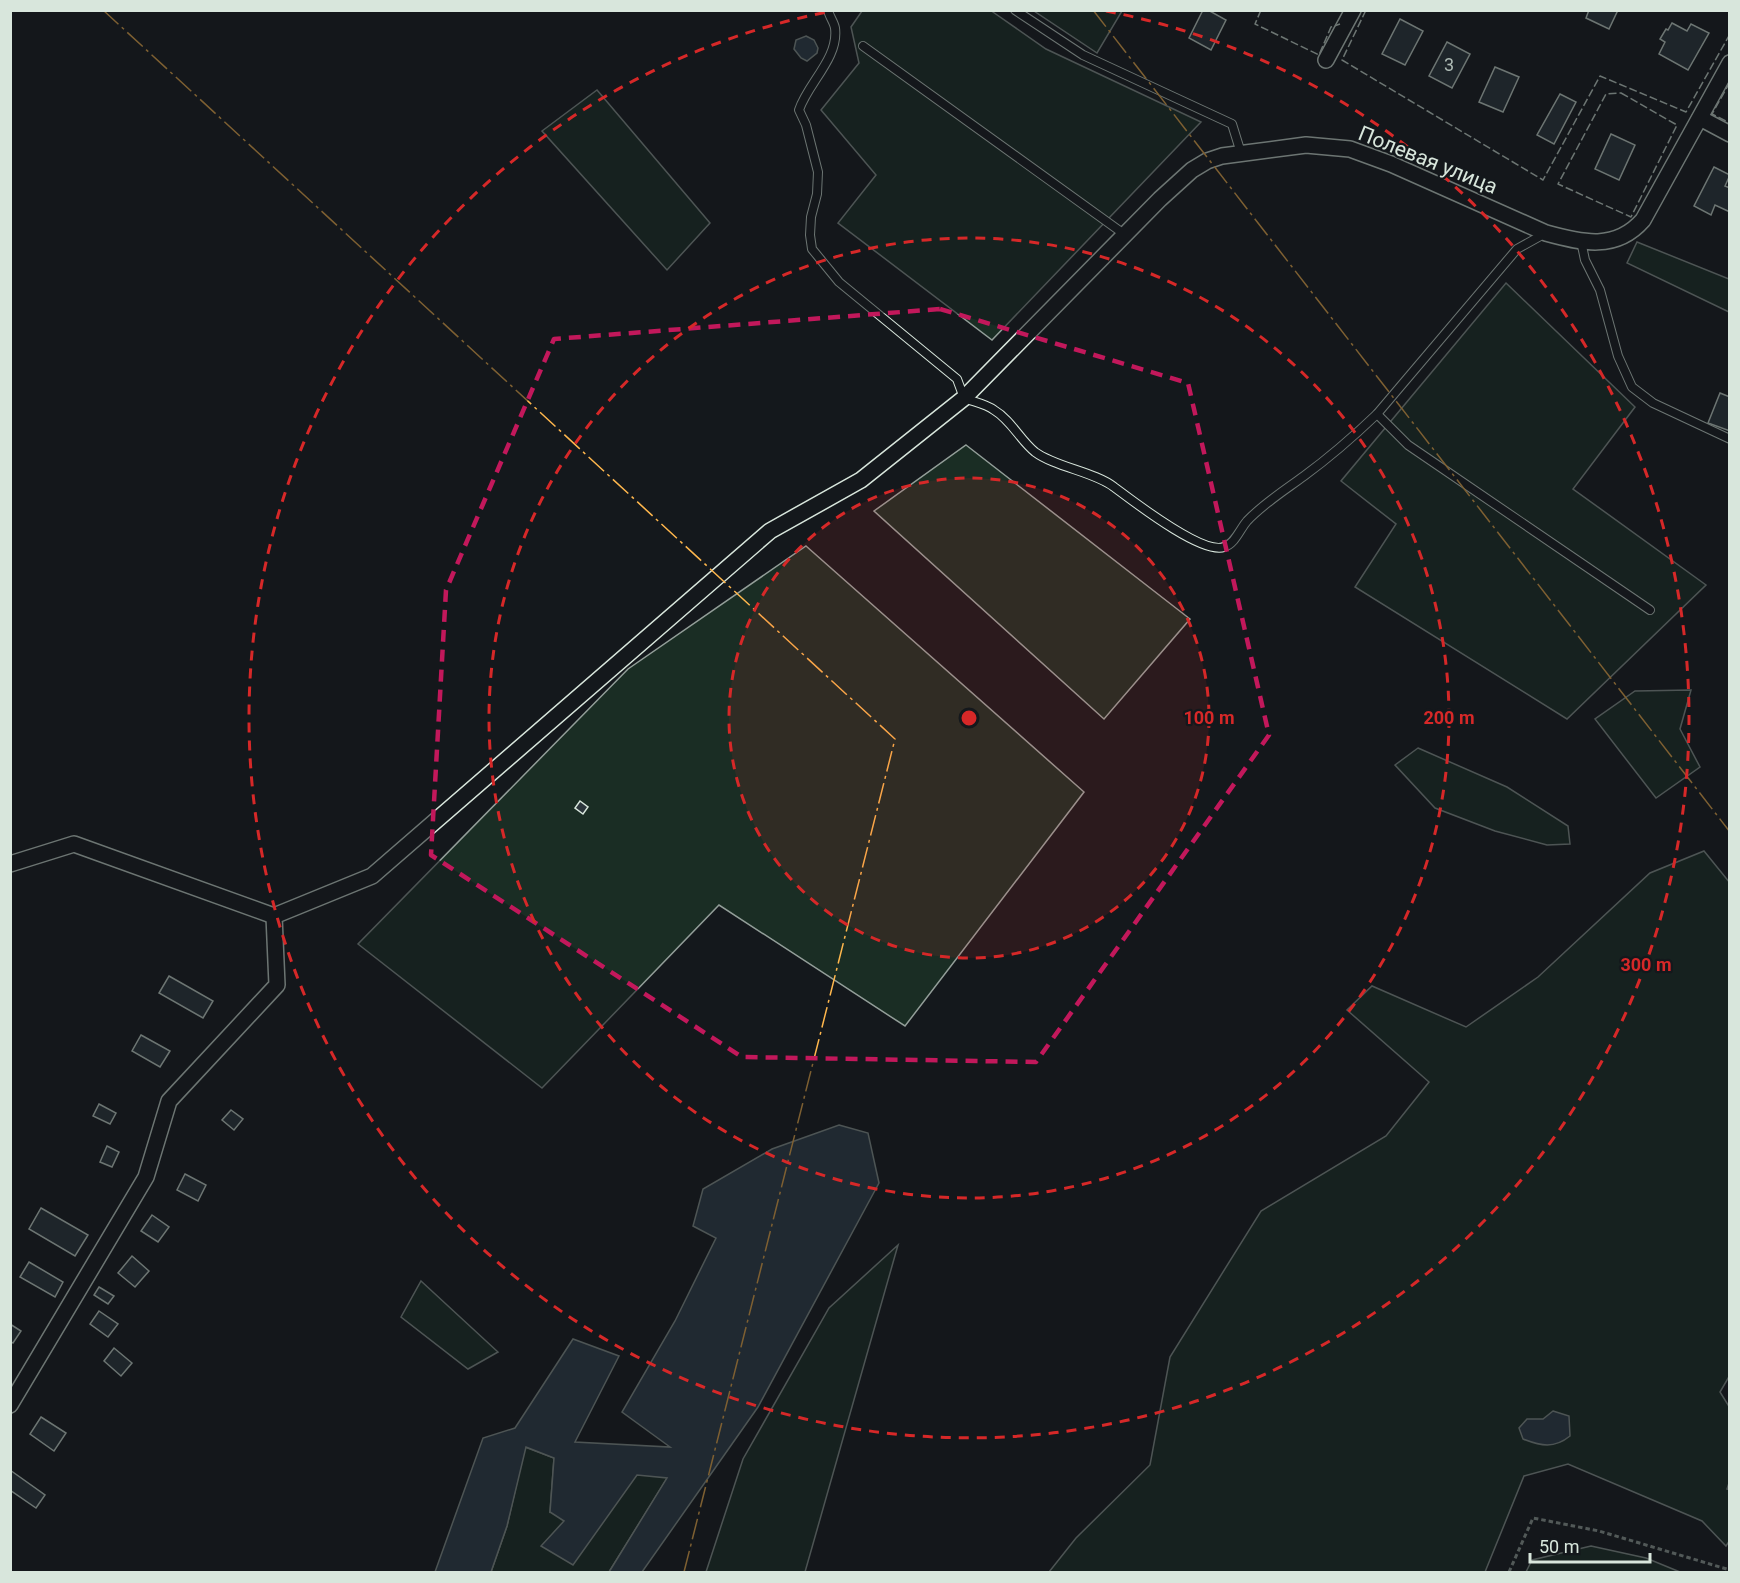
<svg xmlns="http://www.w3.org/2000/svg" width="1740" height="1583" viewBox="0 0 1740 1583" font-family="Roboto,sans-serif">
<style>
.green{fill:#1a2d24;stroke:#939e99;stroke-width:1.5}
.water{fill:#2f3f4d;stroke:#939e99;stroke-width:1.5}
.building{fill:#2c363c;stroke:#d8e6dc;stroke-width:1.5}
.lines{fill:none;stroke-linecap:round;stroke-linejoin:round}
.lane-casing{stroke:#d8e6dc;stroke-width:10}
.street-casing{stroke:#d8e6dc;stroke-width:18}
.path{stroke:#9da8a2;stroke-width:3;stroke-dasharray:4.5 3;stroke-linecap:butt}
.lane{stroke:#14181c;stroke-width:8}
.street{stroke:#14181c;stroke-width:15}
.fence{stroke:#d8e6dc;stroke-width:1.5;stroke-dasharray:8 3;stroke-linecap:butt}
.power{stroke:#ffb74d;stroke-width:1.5;stroke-dasharray:21 4.5 3 4.5;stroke-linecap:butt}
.marked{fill:none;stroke:#c2185b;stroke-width:4.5;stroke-dasharray:12 8;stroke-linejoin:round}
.ring{fill:none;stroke:#d62828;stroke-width:3;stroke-dasharray:10 8}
.labels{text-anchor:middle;stroke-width:4.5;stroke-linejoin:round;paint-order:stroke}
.number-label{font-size:18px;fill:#adbab4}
.street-label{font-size:21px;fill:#d8e6dc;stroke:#14181c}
.centre{fill:#d62828;stroke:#14181c;stroke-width:3}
.ring-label{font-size:18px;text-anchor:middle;font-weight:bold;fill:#d62828;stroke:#14181c;stroke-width:4.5;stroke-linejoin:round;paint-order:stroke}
</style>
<rect width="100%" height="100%" fill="#14181c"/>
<!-- green -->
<g class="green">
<path d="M990,10l56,39 155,73 -209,218 -154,-117 38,-48 -55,-65 38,-47 -8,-36 11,-16z"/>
<path d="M1034,11h88l-25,42z"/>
<path d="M597,90l113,133 -43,47 -125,-139z"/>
<path d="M1637,242l92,37v33l-102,-49z"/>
<path d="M1506,283l129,124 -62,82 133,96 -139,134 -212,-132 41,-63 -55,-43z"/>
<path d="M966,445l224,174 -86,100 -230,-208z"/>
<path d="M806,546l278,246 -179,234 -186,-121 -177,183 -184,-144 270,-275z"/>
<path d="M1691,690l-11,39 20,38 -44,31 -61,-79 40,-28z"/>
<path d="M1418,748l89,39 61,39 2,18 -23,1 -52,-14 -60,-23 -40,-43z"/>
<path d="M1704,851l26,32v492l-10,17 10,16v72l-3,9 3,1v50l-4,6 -24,-25 -134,-57 -44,12 -39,96h-436l27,-34 74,-73 20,-108 91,-146 125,-75 43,-54 -82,-72 25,-24 94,41 72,-50 112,-104z"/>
<path d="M898,1245l-93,327h-99l37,-113 86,-151z"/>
<path d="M421,1281l77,71 -30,17 -67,-52z"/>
<path d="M525,1447l29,11 -4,54 87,-38 31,3 -59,95h-118l16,-46z"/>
<path d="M1591,1546l55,12 34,14h-154l6,-12z"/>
</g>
<!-- water -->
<g class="water">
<path d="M806,36l8,4 4,8 -1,5 -10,8 -6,-3 -7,-9 2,-9z"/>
<path d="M839,1125l29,8 11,50 -121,224 -116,165h-33l58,-94 -30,-3 -64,90 -32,-19 23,-25 -14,-9 4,-54 -28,-11 -19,79 -16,46h-56l48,-134 32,-10 58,-89 46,17 -44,86 95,5 -48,-35 53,-91 41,-83 -23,-12 10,-37 69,-40z"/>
<path d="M1553,1411l16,5 1,20c-16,13 -29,10 -47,3l-4,-11 8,-9h16z"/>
</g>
<!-- building -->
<g class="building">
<path d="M1203,10h5l18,10 -15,30 -22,-12z"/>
<path d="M1589,10h29l-9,19 -23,-11z"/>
<path d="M1400,19l23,12 -18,34 -23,-11z"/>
<path d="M1672,23l15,8 4,-7 18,9 -21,37 -29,-16 6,-12 -5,-3 6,-10 2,1z"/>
<path d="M1447,42l23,12 -18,34 -23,-12z"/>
<path d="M1495,67l24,10 -16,35 -24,-10z"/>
<path d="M1560,94l16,8 -22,42 -17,-9z"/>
<path d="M1611,134l24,11 -16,35 -24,-11z"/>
<path d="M1714,167l16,8 -5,11 5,2v24l-15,-7 -4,10 -17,-9z"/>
<path d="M1720,393l10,4v34l-22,-8z"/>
<path d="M580,801l8,6 -5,7 -8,-6z"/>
<path d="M169,976l44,25 -10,17 -44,-25z"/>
<path d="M141,1035l29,16 -10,16 -28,-16z"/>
<path d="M99,1104l17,9 -6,11 -17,-8z"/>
<path d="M231,1110l12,9 -9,11 -12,-10z"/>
<path d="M107,1146l12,6 -7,15 -12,-5z"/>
<path d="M185,1174l21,11 -8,16 -21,-11z"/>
<path d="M41,1208l47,27 -13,21 -46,-27z"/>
<path d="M152,1215l17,12 -11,15 -17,-11z"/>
<path d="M132,1256l17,15 -14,16 -17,-14z"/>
<path d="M29,1262l34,20 -8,15 -35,-20z"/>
<path d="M99,1287l15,9 -6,8 -14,-9z"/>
<path d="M99,1311l19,13 -10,13 -18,-13z"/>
<path d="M10,1324l11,7 -8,12 -3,-2z"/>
<path d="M114,1348l18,15 -11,13 -17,-15z"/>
<path d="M41,1417l25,16 -12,18 -24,-17z"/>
<path d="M10,1470l35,25 -9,13 -26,-18z"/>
</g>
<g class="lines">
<!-- lane casing -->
<g class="lane-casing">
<g id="lane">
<path d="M828,10c1,6 6,12 7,18 4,30 -27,55 -36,82l7,15 12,47 -1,22 -6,23 -1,18 2,14 27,33 118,97 7,19c10,4 22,6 30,12 17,10 26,30 41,42 20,15 60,20 79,35 19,14 88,68 110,60 11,-3 16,-18 23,-26 17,-18 38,-31 57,-45 26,-19 50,-40 73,-62l140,-165 27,-15"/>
<path d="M1015,10l68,45 149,69 9,29"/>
<path d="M863,46l261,188"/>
<path d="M1581,241l4,19 15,30 18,66 14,31 21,16 77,36"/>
<path d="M1377,414l31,31 242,165"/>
</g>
</g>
<!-- street casing -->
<g class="street-casing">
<g id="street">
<path d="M1326,60l27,-50"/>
<path d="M1700,118l30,16"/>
<path d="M10,864l64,-20 200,72"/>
<path d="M10,1405l136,-228 23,-76 108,-116 -3,-69 98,-40 398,-345 91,-51 103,-82 196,-199 32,-29 15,-9 15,-5 84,-11 44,4 41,15 155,69c36,10 70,18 97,-13l87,-157"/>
</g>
</g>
<!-- path -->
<path class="path" d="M1509,1572l24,-54 66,13 131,39"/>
<!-- lane -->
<use href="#lane" class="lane"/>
<!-- street -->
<use href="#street" class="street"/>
<!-- fence -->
<g class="fence">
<path d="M1261,10l-6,14 64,31 12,-28 9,-3"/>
<path d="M1366,10l-24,50 201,120 57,-104 86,36 44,-78"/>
<path d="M1730,82l-18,32 18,9"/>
<path d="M1621,93l56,32 -46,92 -73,-33 48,-90z"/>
</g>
<!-- power -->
<g class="power">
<path d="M103,10l792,729 -211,833"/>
<path d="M1093,10l637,822"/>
</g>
</g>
<!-- marked area -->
<path d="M0 0H1740V1583H0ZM940,309l248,74 81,352 -233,327 -294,-5 -311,-202 15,-265 108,-251z" fill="#14181c" fill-opacity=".55" fill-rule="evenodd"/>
<path class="marked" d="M940,309l248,74 81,352 -233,327 -294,-5 -311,-202 15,-265 108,-251z"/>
<!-- distance rings -->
<circle cx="969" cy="718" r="240" fill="#d62828" fill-opacity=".12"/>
<g class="ring">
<circle cx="969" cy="718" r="240"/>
<circle cx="969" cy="718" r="480"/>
<path d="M1106 11A720 720 0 1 1 832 11"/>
</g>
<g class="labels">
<!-- number labels -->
<g class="number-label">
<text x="1449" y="71">3</text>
</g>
<!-- street labels -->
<g class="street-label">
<text transform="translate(1428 160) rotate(22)" y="7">Полевая улица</text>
</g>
</g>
<circle cx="969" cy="718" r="9" class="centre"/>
<g class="ring-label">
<text x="1209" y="724">100 m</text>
<text x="1449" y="724">200 m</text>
<text x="1646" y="971">300 m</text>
</g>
<!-- border -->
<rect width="1740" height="1583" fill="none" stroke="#d8e6dc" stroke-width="24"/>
<!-- scale -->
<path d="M1530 1553v9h120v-9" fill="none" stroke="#d8e6dc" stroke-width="3"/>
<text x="1539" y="1553" font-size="18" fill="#d8e6dc" stroke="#14181c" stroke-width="4.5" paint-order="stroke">50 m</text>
</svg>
